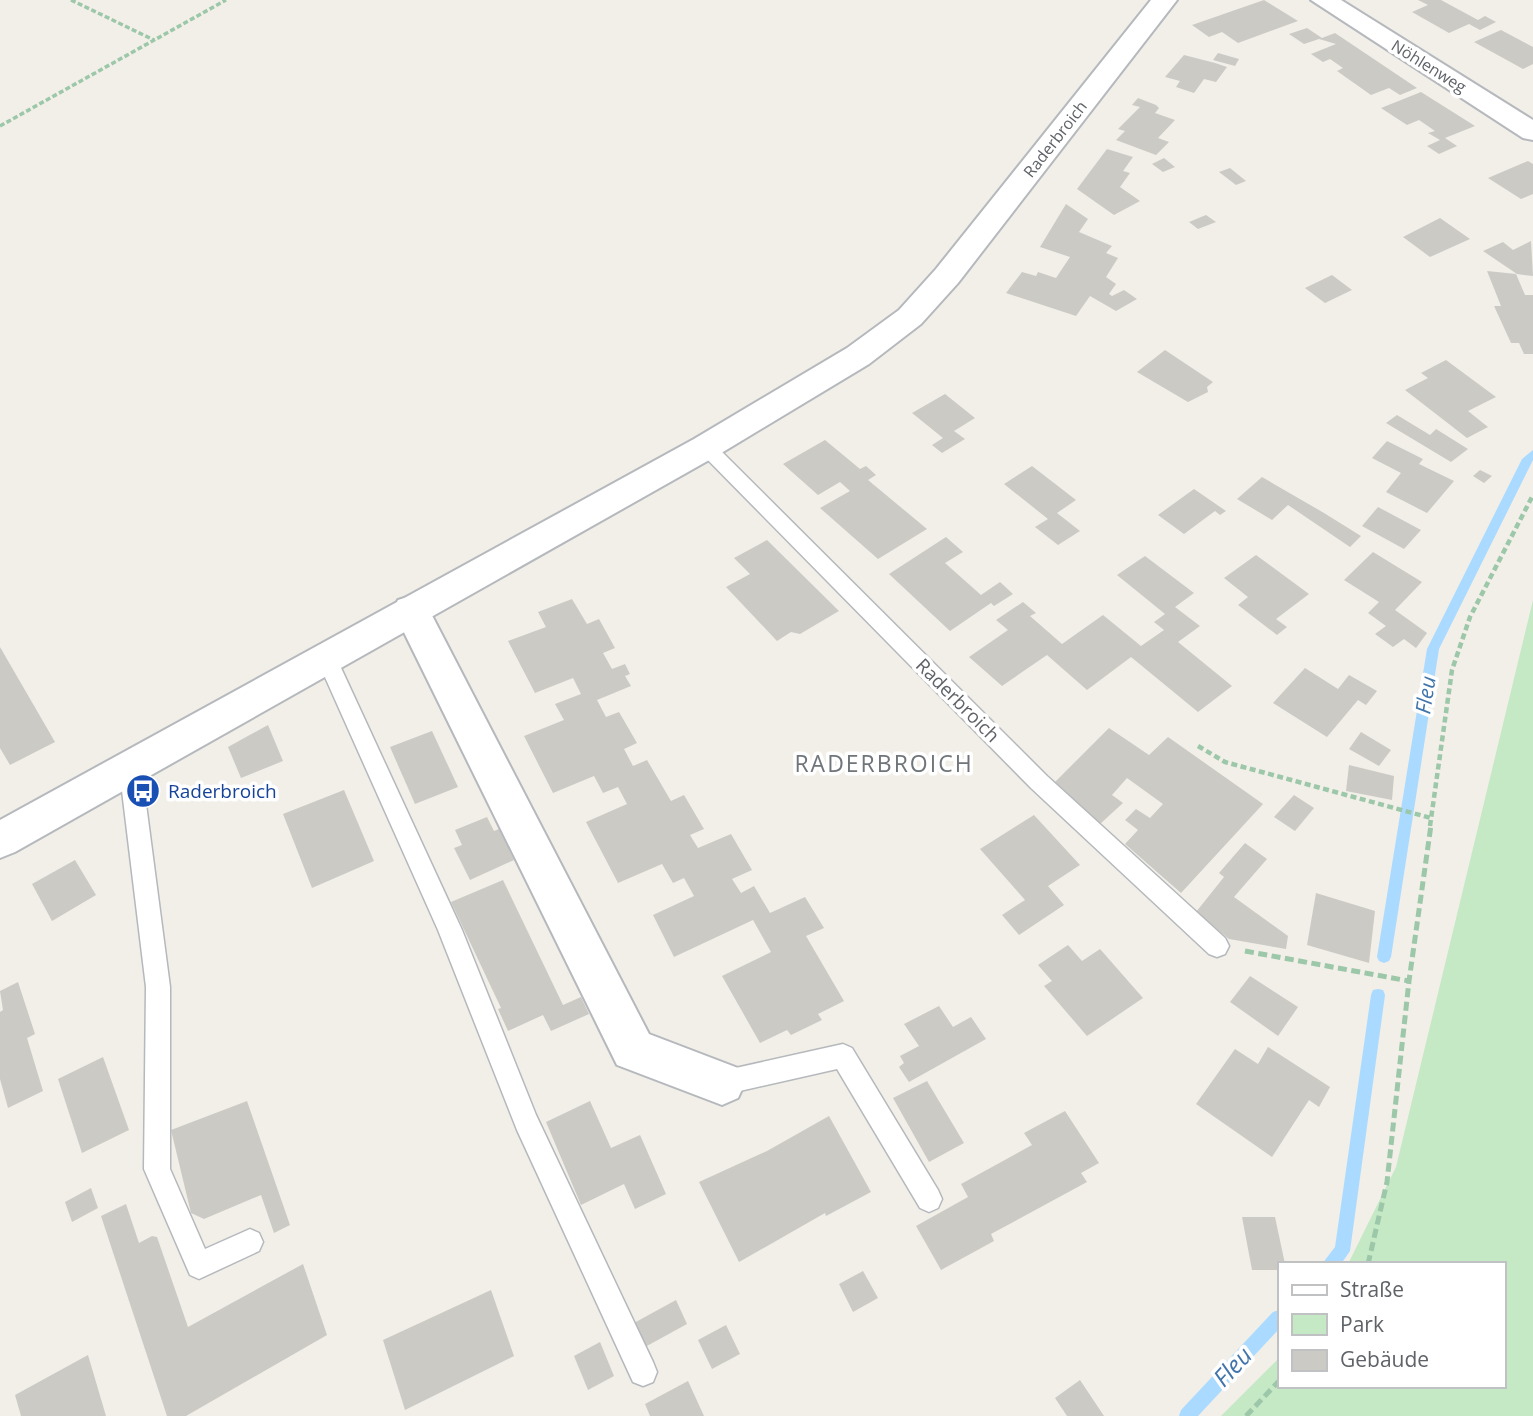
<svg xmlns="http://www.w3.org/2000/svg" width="1533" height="1416" viewBox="0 0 1533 1416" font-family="'Open Sans',sans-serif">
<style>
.green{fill:#c5e8c5}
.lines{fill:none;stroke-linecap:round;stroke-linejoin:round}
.stream{fill:#aadaff;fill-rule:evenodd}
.building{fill:#cccac5}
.service-casing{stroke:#b5b8bc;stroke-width:3}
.minor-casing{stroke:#b5b8bc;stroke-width:4}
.tertiary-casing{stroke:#b5b8bc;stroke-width:4}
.path-far2{stroke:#9cc7a9;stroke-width:3.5;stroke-dasharray:5 2.5;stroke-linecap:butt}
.path-far1{stroke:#9cc7a9;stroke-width:4.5;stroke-dasharray:6 3.5;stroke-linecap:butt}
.path{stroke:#9cc7a9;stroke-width:5;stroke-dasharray:9 4.5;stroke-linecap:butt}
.service{fill:#fff;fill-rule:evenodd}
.minor{fill:#fff;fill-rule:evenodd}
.tertiary{fill:#fff;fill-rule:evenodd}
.labels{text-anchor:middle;stroke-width:7;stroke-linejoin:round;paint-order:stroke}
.far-street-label{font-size:16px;fill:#5f6368;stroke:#fff}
.street-label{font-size:19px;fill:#5f6368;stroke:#fff}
.transit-label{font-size:19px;fill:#164399;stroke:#fff;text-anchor:start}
.water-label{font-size:21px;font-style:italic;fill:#4174aa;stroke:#fff}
.quarter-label{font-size:23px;letter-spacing:2px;fill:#70757a;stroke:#fff}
.near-water-label{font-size:24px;font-style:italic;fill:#4174aa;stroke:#fff}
</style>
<rect width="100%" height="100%" fill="#f1efe8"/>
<!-- green -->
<path class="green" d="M1533,600v816h-312l58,-58v28h224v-122h-155l48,-97z"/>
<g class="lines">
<!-- stream -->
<g class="stream">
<path d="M1533,450v10l-94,189 -48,308 -2,4 -5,2 -5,-2 -2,-4 50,-308 95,-190z"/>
<path d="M1378,989l5,1 2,5 -35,256 -9,13h-19l13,-17 36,-252 2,-5z"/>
<path d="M1279,1310v19l-81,87h-19l2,-6 92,-98z"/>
</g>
</g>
<!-- building -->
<g class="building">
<path d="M1264,0l34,21 -60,22 -16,-11 -13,5 -17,-12z"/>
<path d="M1418,0h23l37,20 7,-4 11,6 -16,8 -11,-6 -20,9 -37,-21 16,-7z"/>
<path d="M1307,28l15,10 13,-5 82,55 -17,7 -11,-7 -18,7 -34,-24 6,-3 -13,-9 -7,3 -12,-8 25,-10 -17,-5 -15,5 -15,-10z"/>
<path d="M1501,30l32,17v17l-10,5 -49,-27z"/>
<path d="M1218,53l21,6 -4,7 -22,-6z"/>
<path d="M1184,55l31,8 12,4 -11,15 -12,-3 -10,14 -18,-6 4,-6 -15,-4z"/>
<path d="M1421,92l54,34 -30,12 12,8 -18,8 -12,-8 13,-6 -12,-7 7,-2 -16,-11 -12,5 -26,-17z"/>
<path d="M1138,98l18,7 3,3 -4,5 20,7 -17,18 11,4 -13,13 -40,-15 9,-9 -7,-2 22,-22 -8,-2z"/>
<path d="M1107,149l26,8 -10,14 7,2 -10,14 20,14 -26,14 -37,-26z"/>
<path d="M1164,158l11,9 -12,5 -11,-8z"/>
<path d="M1528,161l5,3v30l-12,5 -33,-21z"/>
<path d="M1230,168l16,13 -10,4 -17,-13z"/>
<path d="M1066,204l22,15 -9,13 33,14 -6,7 12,5 -12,19 10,7 -7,10 3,2 12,-6 13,9 -21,12 -26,-15 -14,20 -70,-23 16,-21 14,4 2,-4 18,6 14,-21 -30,-10z"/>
<path d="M1206,215l10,7 -18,7 -9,-7z"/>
<path d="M1440,218l30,21 -40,18 -27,-20z"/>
<path d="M1531,241l2,35 -16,-2 -34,-23 20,-9 10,8z"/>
<path d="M1487,271l29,3 9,21h8v59h-9l-5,-11h-8l-17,-37h7z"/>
<path d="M1332,275l20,15 -27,13 -20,-15z"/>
<path d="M1165,350l48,32 -6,5 1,5 -20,10 -51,-30z"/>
<path d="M1446,360l50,37 -28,14 20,16 -21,11 -62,-48 23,-12 -7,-5z"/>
<path d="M945,394l30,24 -21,13 11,8 -23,14 -10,-8 11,-7 -31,-25z"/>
<path d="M1397,415l33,20 6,-6 32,20 -17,13 -65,-39z"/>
<path d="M825,440l35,29 6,-3 10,9 -8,5 59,49 -49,30 -58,-51 30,-17 -10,-9 -22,13 -35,-31z"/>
<path d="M1387,441l36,18 -4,5 35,17 -27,32 -41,-21 15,-19 -29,-15z"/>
<path d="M1032,466l44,34 -19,13 23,18 -22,14 -23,-18 13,-8 -44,-35z"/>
<path d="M1480,470l12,6 -8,7 -11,-7z"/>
<path d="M1262,477l62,36 37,23 -11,11 -62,-42 -16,15 -35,-21z"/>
<path d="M1194,489l32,22 -6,4 -5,-4 -31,23 -26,-19z"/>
<path d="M1378,507l43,23 -17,19 -42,-23z"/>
<path d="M946,537l17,15 -18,11 36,32 19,-13 13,12 -19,12 -3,-3 -41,28 -61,-57z"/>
<path d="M767,540l72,71 -39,23 -9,-2 -14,9 -51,-54 24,-13 -16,-16z"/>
<path d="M1373,552l49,30 -27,28 32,23 -11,15 -12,-9 -11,8 -18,-13 11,-8 -18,-13 11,-11 -35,-22z"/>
<path d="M1256,555l53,39 -33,25 11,8 -10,8 -39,-30 10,-8 -24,-19z"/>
<path d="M1145,556l49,37 -19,14 25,19 -22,16 54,44 -34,26 -67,-55 -44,33 -40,-35 -45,31 -33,-29 39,-27 -12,-10 27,-18 13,11 -6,3 32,28 41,-29 38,31 23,-16 -10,-8 11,-8 -48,-39z"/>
<path d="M572,599l15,25 12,-5 16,29 -12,5 9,16 13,-5 5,10 -5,2 6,10 -34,14 9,17 13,-5 18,31 -13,6 9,17 14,-6 24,41 13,-6 20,34 -14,6 8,13 33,-14 21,36 -20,9 9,14 13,-7 16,27 35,-16 19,31 -18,8 38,65 -26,13 4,6 -31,15 -4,-5 -27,13 -38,-67 49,-24 -18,-32 -79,37 -21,-42 41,-19 -10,-18 -11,5 -11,-19 -44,19 -32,-61 41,-18 -9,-17 -15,6 -9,-17 -41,17 -29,-57 40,-16 -9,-16 26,-10 -8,-16 -38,15 -27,-52 38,-14 -8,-15z"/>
<path d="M0,647l55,95 -45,23 -10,-17z"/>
<path d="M1305,668l33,21 11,-14 28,16 -11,14 -8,-5 -31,37 -54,-34z"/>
<path d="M268,725l15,36 -42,17 -13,-31z"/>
<path d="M1109,728l40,27 19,-18 95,67 -82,89 -56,-49 13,-14 -13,-10 11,-11 14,9 13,-14 -36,-26 -15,17 11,8 -23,21 -46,-41z"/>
<path d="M432,731l26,56 -43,17 -25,-57z"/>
<path d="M1361,732l30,18 -12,16 -30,-17z"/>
<path d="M1349,765l45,11 -2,24 -46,-9z"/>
<path d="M344,790l30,71 -62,27 -29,-74z"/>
<path d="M1294,795l20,13 -19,23 -21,-14z"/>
<path d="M1034,815l46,50 -32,21 16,19 -45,30 -17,-20 23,-15 -45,-51z"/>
<path d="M487,817l7,14 5,-2 15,31 -44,20 -16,-32 8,-3 -7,-15z"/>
<path d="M1245,843l22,16 -33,38 54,39 -2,13 -57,-10 -33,-27 28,-35 -5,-4z"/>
<path d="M75,860l21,35 -44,26 -20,-37z"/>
<path d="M503,880l60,125 18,-8 8,17 -38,17 -8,-16 -35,16 -10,-22 3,-1 -50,-106z"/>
<path d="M1316,893l59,18 -6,52 -62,-18z"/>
<path d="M1068,945l14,16 18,-12 43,49 -56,38 -43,-50 8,-5 -14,-16z"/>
<path d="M1250,976l48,31 -20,29 -48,-34z"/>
<path d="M18,982l17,52 -8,4 16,53 -35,17 -8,-29v-67l3,-2 -3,-19z"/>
<path d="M939,1006l14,21 18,-10 15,22 -77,43 -10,-15 5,-4 -4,-7 19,-10 -15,-22z"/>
<path d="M1268,1047l62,40 -11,20 -10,-7 -37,57 -76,-53 39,-55 23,15z"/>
<path d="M103,1057l26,73 -47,23 -24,-74z"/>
<path d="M927,1081l37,62 -35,19 -36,-64z"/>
<path d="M247,1101l43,124 -16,8 -13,-38 -57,24 -13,-6 -20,-83z"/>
<path d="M590,1101l21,47 29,-13 26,59 -31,15 -11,-25 -43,21 -35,-83z"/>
<path d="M1065,1111l34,52 -18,10 6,9 -96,52 3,7 -53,29 -25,-44 52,-29 -7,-13 71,-39 -8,-12z"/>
<path d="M829,1116l42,76 -45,24 -1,-3 -86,49 -40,-80 68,-31z"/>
<path d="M91,1188l7,20 -26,14 -7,-20z"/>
<path d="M126,1204l13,39 13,-7 5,1 31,90 115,-63 24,71 -141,81h-19l-66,-200z"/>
<path d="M1242,1217h33l10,47h-6v6h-27z"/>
<path d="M863,1271l15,27 -25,14 -14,-28z"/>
<path d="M491,1290l23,66 -109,54 -22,-70z"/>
<path d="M676,1300l11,24 -42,23 -11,-24z"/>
<path d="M726,1325l14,29 -28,15 -14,-29z"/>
<path d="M600,1342l14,34 -26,14 -14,-34z"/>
<path d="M88,1355l18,61h-85l-6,-21z"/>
<path d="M1080,1380l24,36h-37l-12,-18z"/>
<path d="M688,1381l16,35h-54l-5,-12z"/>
</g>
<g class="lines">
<!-- service casing -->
<g class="service-casing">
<g id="service">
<path d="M706,441l6,1 335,334 178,162 4,8 -4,8 -8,3 -8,-3 -178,-166 -331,-336 -3,-5 3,-5z"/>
<path d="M326,649l7,2 3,6 126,273 74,185 117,247 4,10 -4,10 -10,4 -10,-4 -116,-252 -79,-200 -122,-273 3,-6z"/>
<path d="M130,757l8,3 3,6 29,221v182l35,80 45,-20 9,4 4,9 -4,9 -60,28 -9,-4 -46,-106 2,-182 -27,-221 3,-6z"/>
<path d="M843,1044l9,4 86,142 4,9 -4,9 -9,4 -9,-4 -83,-139 -115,26 -9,-4 -3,-8 3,-8 9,-4z"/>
</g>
</g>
<!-- minor casing -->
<g class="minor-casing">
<g id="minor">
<path d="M1311,0h30l192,120v20l-10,-2z"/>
<path d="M411,596l13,4 225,434 89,34 7,15 -7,15 -16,7 -105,-40 -224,-455 5,-10z"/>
</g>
</g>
<!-- tertiary casing -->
<g class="tertiary-casing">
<path id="tertiary" d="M1151,0h26l-219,283 -37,41 -52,40 -151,91 -703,397 -15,6v-38l694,-381 153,-91 52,-38 37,-41z"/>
</g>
<!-- path-far2 -->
<g class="path-far2">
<path d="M71,0l83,40"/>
<path d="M0,126l226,-126"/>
</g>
<!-- path-far1 -->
<g class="path-far1">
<path d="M1198,746l27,16 206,56"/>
<path d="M1430,826l22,-156 18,-53 63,-122"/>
</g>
<!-- path -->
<g class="path">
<path d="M1245,951l164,30"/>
<path d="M1368,1264l19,-82 22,-201 22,-156"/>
<path d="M1246,1416l33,-35"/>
</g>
<!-- service -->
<use href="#service" class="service"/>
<!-- minor -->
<use href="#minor" class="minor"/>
<!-- tertiary -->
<use href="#tertiary" class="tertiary"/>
</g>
<!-- icons -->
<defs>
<g id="bus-disc" transform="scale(1.75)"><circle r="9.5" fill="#1a4fb4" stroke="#fff"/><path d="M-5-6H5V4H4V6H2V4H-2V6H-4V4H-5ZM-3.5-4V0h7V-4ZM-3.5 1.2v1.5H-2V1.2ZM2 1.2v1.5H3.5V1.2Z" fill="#fff"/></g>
</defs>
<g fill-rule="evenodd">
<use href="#bus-disc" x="143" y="791"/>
</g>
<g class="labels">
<!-- far-street labels -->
<g class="far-street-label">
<text transform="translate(1429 66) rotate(32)" y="6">Nöhlenweg</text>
<text transform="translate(1055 139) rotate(-52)" y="6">Raderbroich</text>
</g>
<!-- street labels -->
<g class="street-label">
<text transform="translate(958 700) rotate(45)" y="7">Raderbroich</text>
</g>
<!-- transit labels -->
<g class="transit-label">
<text x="168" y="798">Raderbroich</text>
</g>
<!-- water labels -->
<g class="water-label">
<text transform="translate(1426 695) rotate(-81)" y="7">Fleu</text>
</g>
<!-- quarter labels -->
<g class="quarter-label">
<text x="884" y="772">RADERBROICH</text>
</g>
<!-- near-water labels -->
<g class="near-water-label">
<text transform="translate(1233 1367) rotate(-47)" y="8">Fleu</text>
</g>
</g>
<!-- legend -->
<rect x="1278" y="1262" width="228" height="126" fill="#ffffff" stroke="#bfc1c3" stroke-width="2"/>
<rect x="1292" y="1285" width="35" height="10" fill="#ffffff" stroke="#bfc1c3" stroke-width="2"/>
<text x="1340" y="1297" font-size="21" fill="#5f6368">Straße</text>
<rect x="1292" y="1314" width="35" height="21" fill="#c5e8c5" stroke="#bfc1c3" stroke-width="2"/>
<text x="1340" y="1332" font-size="21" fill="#5f6368">Park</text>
<rect x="1292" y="1350" width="35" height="21" fill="#cccac5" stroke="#bfc1c3" stroke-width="2"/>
<text x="1340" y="1367" font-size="21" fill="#5f6368">Gebäude</text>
</svg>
